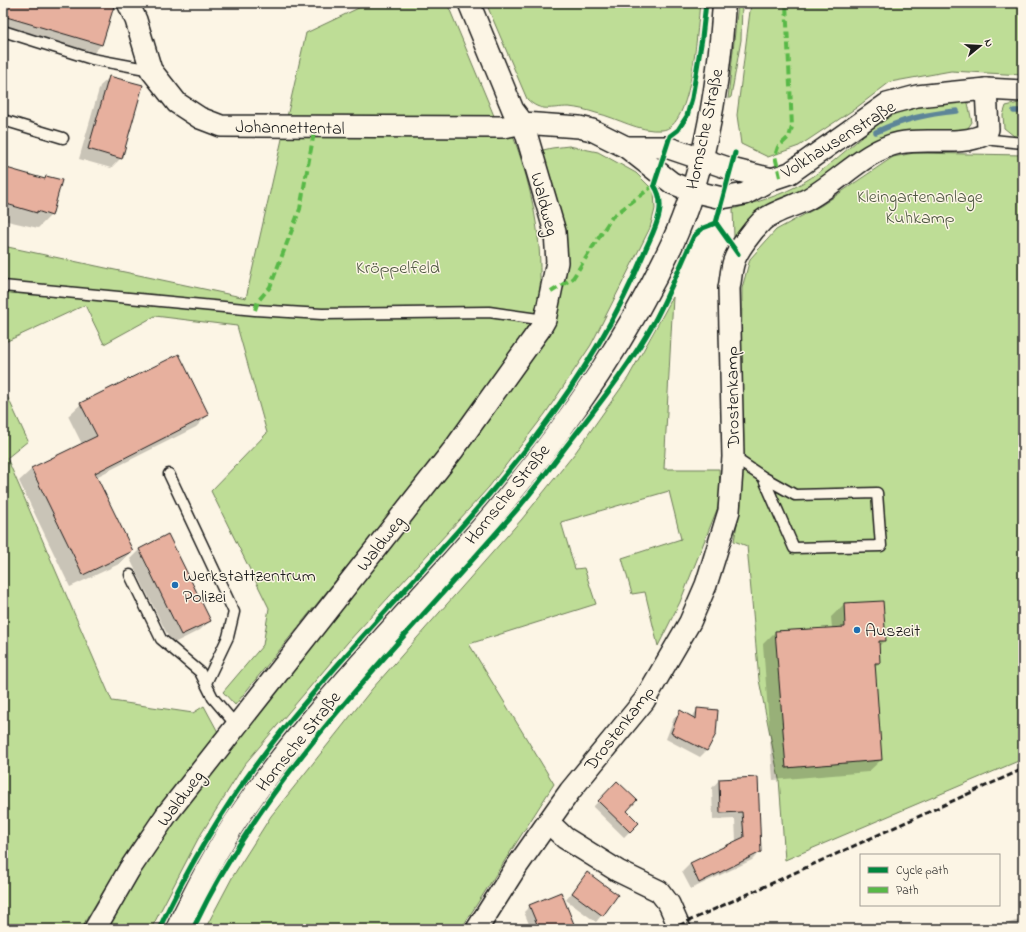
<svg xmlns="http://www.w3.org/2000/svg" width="1026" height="932" viewBox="0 0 1026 932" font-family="'Indie Flower',sans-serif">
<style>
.green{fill:#bedd96;stroke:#6d7c59}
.shadow{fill:#0003}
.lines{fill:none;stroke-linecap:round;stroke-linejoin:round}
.stream{stroke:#5d8598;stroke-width:5.5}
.building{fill:#e7b09e;stroke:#1c1c1c}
.service-casing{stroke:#1c1c1c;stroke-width:13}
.minor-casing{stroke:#1c1c1c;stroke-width:24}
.secondary-casing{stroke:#1c1c1c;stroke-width:25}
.service{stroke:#fcf5e5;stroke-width:10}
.minor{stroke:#fcf5e5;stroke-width:21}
.secondary{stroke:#fcf5e5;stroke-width:22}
.rail{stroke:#1c1c1c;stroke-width:3;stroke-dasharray:6 3;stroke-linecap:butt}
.quiet{stroke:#58b947;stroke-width:4;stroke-dasharray:8 4;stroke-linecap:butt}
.cycleway-casing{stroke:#fcf5e5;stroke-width:8}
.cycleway{stroke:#00873e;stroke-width:5}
.poi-dot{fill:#1f6fb2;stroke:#fcf5e5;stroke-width:1.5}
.labels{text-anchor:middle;stroke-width:3;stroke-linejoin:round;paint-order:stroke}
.street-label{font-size:18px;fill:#1c1c1c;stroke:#fcf5e5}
.park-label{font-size:18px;fill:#4d5641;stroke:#fcf5e5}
.poi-label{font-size:18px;fill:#1c1c1c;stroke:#fcf5e5;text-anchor:start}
</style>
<rect width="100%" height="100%" fill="#fcf5e5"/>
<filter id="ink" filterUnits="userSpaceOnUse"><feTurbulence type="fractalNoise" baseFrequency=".025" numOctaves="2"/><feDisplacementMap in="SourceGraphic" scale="8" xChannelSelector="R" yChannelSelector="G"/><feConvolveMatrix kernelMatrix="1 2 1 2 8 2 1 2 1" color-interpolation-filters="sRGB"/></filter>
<g filter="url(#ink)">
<!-- green -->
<g class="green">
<path d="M369,3h78l55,132 11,1c16,42 28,95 27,140 0,7 1,15 -1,22 -2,12 -8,22 -14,33l-78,112 -212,262 -12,-13 40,-47 6,-37 -58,-117 56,-58 -30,-107 -82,-10 -51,28 -19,-39 -82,38v-97l243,52 60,-265z"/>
<path d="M486,3h214c-3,25 -7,125 -38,127 -24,2 -44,-12 -66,-17 -9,-3 -18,-5 -27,-6 -18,0 -28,6 -42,-8z"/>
<path d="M738,3h4l-1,37 -10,57 -3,2z"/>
<path d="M751,3h272v72l-72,-4 -61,11 -34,26 -57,38 -31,11 -27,-13 -4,-29z"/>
<path d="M962,101l6,2 4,19 -6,9 -140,46 -92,60 -1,-28c24,-7 50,-14 71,-27 40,-23 67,-63 112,-77 14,-4 32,-3 46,-4z"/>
<path d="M1023,102v34h-9l-10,-8 -1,-13 3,-9z"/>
<path d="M569,146l29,6 38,21 18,18 1,18 -5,19 -59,117 -46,69 -56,73 -141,155 -104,123 -46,74 -47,90h-44l52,-87 75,-97 324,-440 -16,-143 1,-12 9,-2z"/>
<path d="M914,153l109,2v604l-238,101 -6,-81 -20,-99 -12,-134 -13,-5 6,-34 2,-219 8,-29 26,-29 46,-25 71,-48z"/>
<path d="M673,297l-9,172h55l1,19 -2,19 -38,95 -22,44 -13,-54 -13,2 -10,-36 59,-19 -12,-48 -108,31 14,47 9,-1 12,36 -127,40 85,140 -93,145h-256l28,-53 38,-60 101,-127 150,-170 53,-66 53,-75z"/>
<path d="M3,387l25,54 -21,17 105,243 81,12 11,-7 14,26 -87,114 -45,74 -4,9h-79z"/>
</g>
<!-- shadow -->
<g class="shadow">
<path d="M3,3h103l7,2 -12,40 -12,13 -86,-27z"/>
<path d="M110,77l11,81 -10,10 -32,-9 21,-73z"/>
<path d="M3,168l40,12 3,-3 5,38 -13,13 -35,-8z"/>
<path d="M81,404l127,11 -12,12 -100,50 36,74 -13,13 -49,23 -51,-106 13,-12 50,-25 -14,-28z"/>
<path d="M140,549l70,72 -10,9 -28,14 -42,-85z"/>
<path d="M844,604l41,36 -7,7 1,16 -4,4 6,93 -13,12 -95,8 -10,-136 12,-12 57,-4 -1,-11z"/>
<path d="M698,709l9,41 -7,7 -34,-18 8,-21 6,-6 11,6z"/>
<path d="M757,779l3,73 -8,8 -61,29 -9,-17 8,-8 46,-23 -1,-22 -22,1 -1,-32 7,-8z"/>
<path d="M617,782l8,29 13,12 -14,14 -31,-30z"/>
<path d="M587,874l30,22 -21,26 -30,-22z"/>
<path d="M530,906l41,23h-40l-7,-17z"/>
<path d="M1023,919v10h-21l7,-6z"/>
</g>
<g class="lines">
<!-- stream -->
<g class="stream">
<path d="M1014,111h9"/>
<path d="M876,132c28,-13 50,-18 81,-21"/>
</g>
</g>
<!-- building -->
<g class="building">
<path d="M3,3h112l-13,42 -99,-29z"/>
<path d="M109,76l34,9 -21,74 -34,-10z"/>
<path d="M3,167l42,12 1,-3 16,4 -10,36 -15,-5v2l-34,-10z"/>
<path d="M179,354l30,61 -114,58 38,78 -50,24 -52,-107 66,-32 -17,-33z"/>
<path d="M168,534l43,87 -30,14 -42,-86z"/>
<path d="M883,601l3,40h-7l1,22h-5l7,97 -96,8 -11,-137 70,-4 -1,-24z"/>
<path d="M697,708l21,2 -2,24 -9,17 -36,-18 9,-23 16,9z"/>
<path d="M758,777l3,75 -62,31 -9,-20 54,-26 -2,-25 -22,1 -1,-34z"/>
<path d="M617,781l20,19 -10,11 12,12 -9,9 -32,-31z"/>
<path d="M587,872l31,23 -15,21 -31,-23z"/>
<path d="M561,892l15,37h-37l-10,-24z"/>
</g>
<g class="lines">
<!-- service casing -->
<g class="service-casing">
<g id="service">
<path d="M3,31l89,28 59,11"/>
<path d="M3,120l60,18"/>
<path d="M986,134l7,6 30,3"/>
<path d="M3,286l252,24 67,4 167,-2 56,8"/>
<path d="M733,457l30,20 32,18 82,-2 4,53 -87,2 -31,-71"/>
<path d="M169,474l65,138 -6,25 -22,46"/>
<path d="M130,575l31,64 39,33 13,26 23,27"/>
</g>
</g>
<!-- minor casing -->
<g class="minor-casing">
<g id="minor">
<path d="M469,3l44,107 10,13 56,4 13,3 34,17 46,36 20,8 30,7 23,-4 27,-15 18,-6 97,-69 30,-8 29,-3 40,-4 37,2"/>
<path d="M626,147h40l65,22 41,10"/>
<path d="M95,929l34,-59 38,-56 287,-365 86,-120 5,-9 12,-58 -2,-30 -32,-109 -19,4 -283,-1 -21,-8 -23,-15 -26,-33 -15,-50 -8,-17"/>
<path d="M477,929l38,-60 33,-47"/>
<path d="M680,929l-11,-25 -10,-13 -41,-20 -53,-33 -17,-16 22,-31 74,-90 46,-79 16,-37 23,-74 4,-54 -4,-169c2,-9 2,-19 5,-27 4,-12 19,-31 28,-40 10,-9 32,-15 44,-21 31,-16 59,-50 93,-57 28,-6 61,4 87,-9l2,-5 -2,-40"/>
</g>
</g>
<!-- secondary casing -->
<g class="secondary-casing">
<path id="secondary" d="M177,929c20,-41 41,-83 67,-120 74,-108 169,-199 253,-299 68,-81 130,-170 175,-266 34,-74 47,-160 52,-241"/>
</g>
<!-- service -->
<use href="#service" class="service"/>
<!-- minor -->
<use href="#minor" class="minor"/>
<!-- secondary -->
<use href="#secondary" class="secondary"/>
<!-- rail -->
<path class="rail" d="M671,929l352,-160"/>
<!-- quiet -->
<g class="quiet">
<path d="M780,177l-5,-21 3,-9 11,-10 3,-10 -6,-124"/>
<path d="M551,292l22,-14 39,-61 42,-32 2,2"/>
<path d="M255,310l3,-9 12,-14 30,-78 15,-82"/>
</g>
<!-- cycleway casing -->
<g class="cycleway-casing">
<g id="cycleway">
<path d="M735,153l-19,70 22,31"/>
<path d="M159,929c33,-71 76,-140 125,-201 125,-155 283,-287 360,-475 9,-22 25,-46 10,-68l16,-49 8,-6 9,-14 5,-18 10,-60 4,-35"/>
<path d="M193,929c76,-163 211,-288 326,-422 20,-23 37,-48 56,-72 28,-36 57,-73 79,-113 15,-28 27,-58 40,-86l9,-8 13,-5"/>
</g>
</g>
<!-- cycleway -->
<use href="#cycleway" class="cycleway"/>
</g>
</g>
<!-- markers -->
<g class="poi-dot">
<circle cx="175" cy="585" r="4"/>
<circle cx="857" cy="630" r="4"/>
</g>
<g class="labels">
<!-- street labels -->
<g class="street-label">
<text transform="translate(290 127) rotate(1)" y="6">Johannettental</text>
<text transform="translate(704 129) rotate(-78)" y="6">Hornsche Straße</text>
<text transform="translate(838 139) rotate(-32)" y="6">Volkhausenstraße</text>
<text transform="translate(545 204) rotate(75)" y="6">Waldweg</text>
<text transform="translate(732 397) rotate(-91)" y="6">Drostenkamp</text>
<text transform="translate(507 494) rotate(-51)" y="6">Hornsche Straße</text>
<text transform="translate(380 543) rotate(-52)" y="6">Waldweg</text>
<text transform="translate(619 728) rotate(-52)" y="6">Drostenkamp</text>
<text transform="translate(298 741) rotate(-51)" y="6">Hornsche Straße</text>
<text transform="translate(180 798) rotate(-53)" y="6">Waldweg</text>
</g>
<!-- park labels -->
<g class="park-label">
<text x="920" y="202">Kleingartenanlage<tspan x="920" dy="21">Kuhkamp</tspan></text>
<text x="398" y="273">Kröppelfeld</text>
</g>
<!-- poi labels -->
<g class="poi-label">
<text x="183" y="581">Werkstattzentrum<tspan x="183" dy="21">Polizei</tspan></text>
<text x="865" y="636">Auszeit</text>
</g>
</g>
<!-- margin -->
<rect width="1026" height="932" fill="none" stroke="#fcf5e5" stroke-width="16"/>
<rect x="8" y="8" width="1010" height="916" fill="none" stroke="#1c1c1c" stroke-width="1.5" filter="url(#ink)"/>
<!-- legend -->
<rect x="860" y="854" width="140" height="52" fill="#fcf5e5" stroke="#a29e95"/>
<rect x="868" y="867" width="20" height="6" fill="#00873e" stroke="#a29e95"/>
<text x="896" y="874" font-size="12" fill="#1c1c1c">Cycle path</text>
<rect x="868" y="887" width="20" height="6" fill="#58b947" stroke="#a29e95"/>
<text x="896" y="894" font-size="12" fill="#1c1c1c">Path</text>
<!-- north arrow -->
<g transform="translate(980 46) rotate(72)" stroke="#fcf5e5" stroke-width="3" paint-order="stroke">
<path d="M0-3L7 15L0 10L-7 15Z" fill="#1c1c1c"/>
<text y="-6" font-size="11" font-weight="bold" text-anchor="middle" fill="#1c1c1c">N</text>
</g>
</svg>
